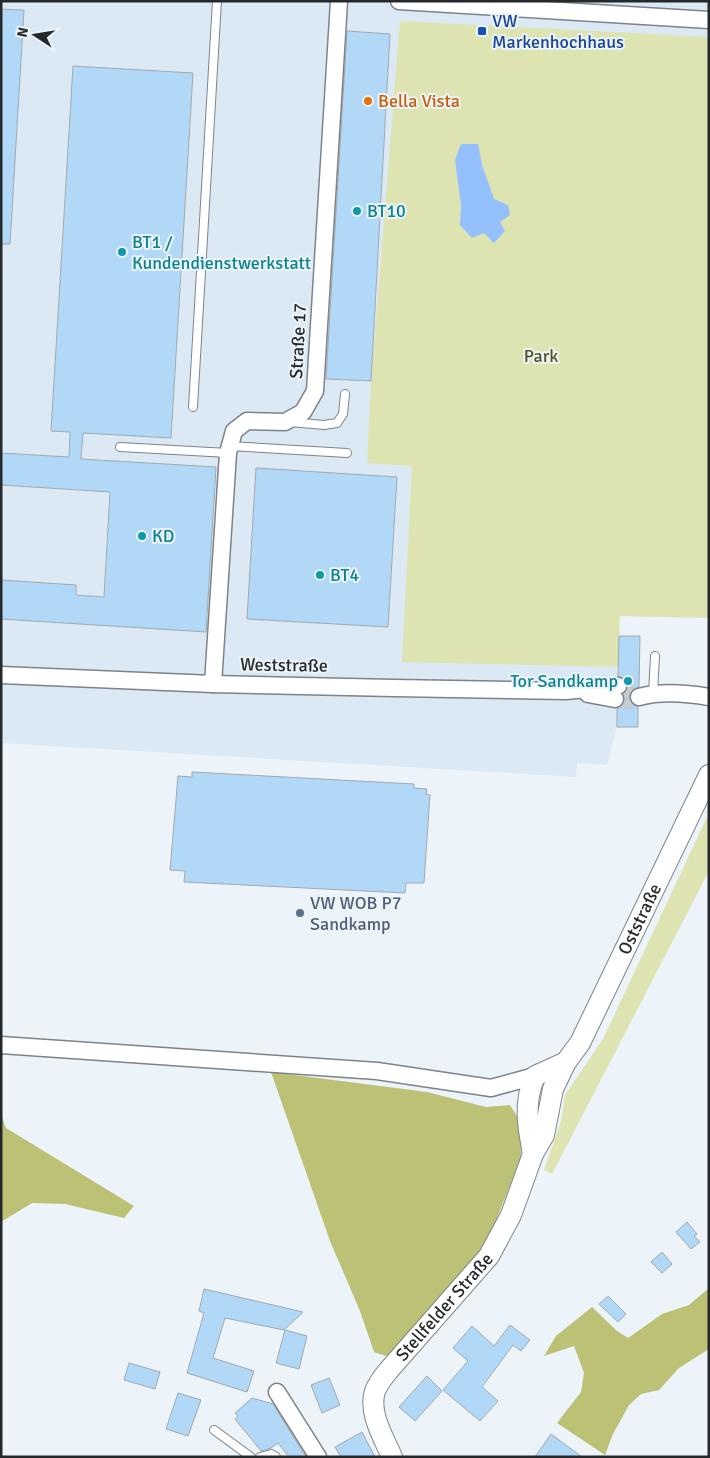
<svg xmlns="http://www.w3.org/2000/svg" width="710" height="1458" viewBox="0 0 710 1458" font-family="Signika,sans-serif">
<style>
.built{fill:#dbe9f4}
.green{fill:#dee3b2}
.forest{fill:#bcc175}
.water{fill:#94c0fd}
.building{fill:#b1d8f7;stroke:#a2a9af}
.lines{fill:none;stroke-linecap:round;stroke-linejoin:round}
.minor-tunnel{stroke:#c4cbd1;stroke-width:16;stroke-dasharray:16 8;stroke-linecap:butt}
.service-casing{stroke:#7d8389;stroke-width:10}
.minor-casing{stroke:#7d8389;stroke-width:19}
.tertiary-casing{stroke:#7d8389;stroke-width:22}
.service{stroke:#fff;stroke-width:8}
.minor{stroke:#fff;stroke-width:16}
.tertiary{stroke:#fff;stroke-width:20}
.transit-dot{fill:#1a4fb4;stroke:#ecf4fa;stroke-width:2}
.food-dot{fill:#e8710a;stroke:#ecf4fa;stroke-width:2}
.culture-dot{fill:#0f9aa8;stroke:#ecf4fa;stroke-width:2}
.service-dot{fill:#5c6f8a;stroke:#ecf4fa;stroke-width:2}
.labels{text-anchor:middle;stroke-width:4;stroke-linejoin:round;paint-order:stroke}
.transit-label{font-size:18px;fill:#164399;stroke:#ecf4fa;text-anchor:start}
.food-label{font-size:18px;fill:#c56008;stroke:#ecf4fa;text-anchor:start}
.culture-label{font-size:18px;fill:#0d838f;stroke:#ecf4fa;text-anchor:start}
.street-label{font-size:18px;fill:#26292b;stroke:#ecf4fa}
.park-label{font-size:18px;fill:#4f5219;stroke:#ecf4fa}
.service-label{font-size:18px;fill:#4e5e75;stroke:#ecf4fa;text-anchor:start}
</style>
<rect width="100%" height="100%" fill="#ecf4fa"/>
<!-- built -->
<path class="built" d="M1,1h708v617l-90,-2 -2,111 -10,38 -30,-2 -1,14 -575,-34z"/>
<!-- green -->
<g class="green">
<path d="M400,21l309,16v581l-89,-2 -2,51 -216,-5 10,-196 -45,-3 4,-82z"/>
<path d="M709,813v58l-157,303 -8,-4 17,-49 4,-26 38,-56z"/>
</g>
<!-- forest -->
<g class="forest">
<path d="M271,1072l156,20 59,15 24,-2 10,16 1,37 -28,70 -17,31 -87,98 -15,-5 -14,-41 -30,-70z"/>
<path d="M1,1115l5,13 128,78 -10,12 -59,-14 -33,-1 -31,19z"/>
<path d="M709,1288v61l-30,19 -20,22 -18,4 -12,11 -16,29 -8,21 -48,-32 24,-31 3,-19 -10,-27 -30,10 12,-20 36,-29 25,24 11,7 34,-24 27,-9z"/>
</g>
<!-- water -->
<path class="water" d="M461,144h17l4,21 12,34 14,6 2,10 -10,7 5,9 -11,12 -10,-10 -12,5 -12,-13 1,-20 -6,-45z"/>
<!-- building -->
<g class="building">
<path d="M1,9l23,1 -14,234h-9z"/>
<path d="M347,31l43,3 -19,347 -45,-2z"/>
<path d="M73,66l120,7 -22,365 -88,-5 -2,26 135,8 -10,165 -205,-13v-39l75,5v10l28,2 6,-105 -109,-7v-32l68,4 1,-25 -19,-1z"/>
<path d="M256,468l141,9 -9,150 -141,-8z"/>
<path d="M619,636h21l-1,51 -7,3 -3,9 3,5 6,3v20h-21v-18l5,-3 3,-5 -1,-7 3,-3 1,-5 -2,-6 -8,-4z"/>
<path d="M192,772l222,12v4l13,1 -1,5 4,1 -6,88h-18l-1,10 -221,-11 1,-11 -15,-1 8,-94 14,1z"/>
<path d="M687,1222l10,12 -3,2 6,6 -9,7 -15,-17z"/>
<path d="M662,1252l10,12 -10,9 -11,-11z"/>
<path d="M204,1289l99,23 -19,18 -59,-12 -12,40 41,13 -7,21 -60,-19 17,-60 -5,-2z"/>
<path d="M608,1296l18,18 -8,8 -19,-18z"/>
<path d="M510,1325l20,15 -9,11 -8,-6 -31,42 16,14 -18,20 -37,-31 25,-29 -15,-13 19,-22 22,20z"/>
<path d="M285,1330l22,6 -8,33 -23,-6z"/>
<path d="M129,1363l31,9 -5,17 -31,-9z"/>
<path d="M427,1376l15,15 -27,30 -16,-14z"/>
<path d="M329,1378l11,27 -18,8 -11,-28z"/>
<path d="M178,1393l23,7 -13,36 -22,-7z"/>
<path d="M252,1398l21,6 33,53h-17l-11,-14 -7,5 -10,3 -26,-32 3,-3 -3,-3z"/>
<path d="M362,1432l13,25h-34l-6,-10z"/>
<path d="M551,1434l31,23h-47z"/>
</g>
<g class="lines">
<!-- minor-tunnel -->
<g class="minor-tunnel">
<path d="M618,686l11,-1 10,2"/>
<path d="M615,699l14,2 10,-4"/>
</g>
<!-- service casing -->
<g class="service-casing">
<g id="service">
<path d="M193,407l24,-406"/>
<path d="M290,422l34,3 13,-2 6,-9 2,-20"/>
<path d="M229,446l118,7"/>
<path d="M120,447l108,6"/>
<path d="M653,693l2,-37"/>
<path d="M214,1430l37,27"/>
<path d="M260,1457l11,-3 5,3"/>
</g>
</g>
<!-- minor casing -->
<g class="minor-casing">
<g id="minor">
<path d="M399,1l310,19"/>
<path d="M1,675l212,9 181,4 172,3 52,-5"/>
<path d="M213,684l15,-231 6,-22 13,-10 38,1 18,-10 12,-21 24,-390"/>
<path d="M588,694l27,5"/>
<path d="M639,697c22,-6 47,-4 70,0"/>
<path d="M1,1045l376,26 114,17 44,-12"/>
<path d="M277,1392l41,65"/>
</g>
</g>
<!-- tertiary casing -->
<g class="tertiary-casing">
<g id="tertiary">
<path d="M533,1154c-5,-26 -10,-52 2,-78l31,-14"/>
<path id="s1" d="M392,1457c-8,-19 -24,-44 -17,-66 3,-7 8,-14 13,-20l101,-115 22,-41 22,-61 11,-19 9,-46 13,-27 14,-19 129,-268"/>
</g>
</g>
<!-- service -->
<use href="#service" class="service"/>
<!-- minor -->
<use href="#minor" class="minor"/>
<!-- tertiary -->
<use href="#tertiary" class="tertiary"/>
</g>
<!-- markers -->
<rect class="transit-dot" x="477" y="26" width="10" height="10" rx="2.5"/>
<circle class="food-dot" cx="368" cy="101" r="5"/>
<g class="culture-dot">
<circle cx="357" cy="211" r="5"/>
<circle cx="122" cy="252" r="5"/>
<circle cx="142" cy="536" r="5"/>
<circle cx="320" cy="575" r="5"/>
<circle cx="628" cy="681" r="5"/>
</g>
<circle class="service-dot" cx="300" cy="913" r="5"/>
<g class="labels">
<!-- transit labels -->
<g class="transit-label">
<text x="492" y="27">VW<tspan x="492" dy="21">Markenhochhaus</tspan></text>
</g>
<!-- food labels -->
<g class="food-label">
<text x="378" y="107">Bella Vista</text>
</g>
<!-- culture labels -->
<g class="culture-label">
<text x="367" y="217">BT10</text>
<text x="132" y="248">BT1 /<tspan x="132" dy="21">Kundendienstwerkstatt</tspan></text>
<text x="152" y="542">KD</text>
<text x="330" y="581">BT4</text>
<text x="618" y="687" text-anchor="end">Tor Sandkamp</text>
</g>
<!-- street labels -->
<g class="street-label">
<text transform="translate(298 341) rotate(-87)" y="6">Straße 17</text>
<text transform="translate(284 665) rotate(1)" y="6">Weststraße</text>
<text dy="6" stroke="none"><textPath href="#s1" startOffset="618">Oststraße</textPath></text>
<text dy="6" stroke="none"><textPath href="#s1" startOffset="179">Stellfelder Straße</textPath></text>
</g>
<!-- park labels -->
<g class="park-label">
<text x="541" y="362">Park</text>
</g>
<!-- service labels -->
<g class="service-label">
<text x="310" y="909">VW WOB P7<tspan x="310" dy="21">Sandkamp</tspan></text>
</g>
</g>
<!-- border -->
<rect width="710" height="1458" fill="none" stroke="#26292b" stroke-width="5"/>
<!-- north arrow -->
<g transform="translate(35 35) rotate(282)" stroke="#ecf4fa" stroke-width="4" paint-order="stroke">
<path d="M0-4L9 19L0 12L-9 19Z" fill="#26292b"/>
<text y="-8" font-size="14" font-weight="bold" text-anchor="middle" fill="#26292b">N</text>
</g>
</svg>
